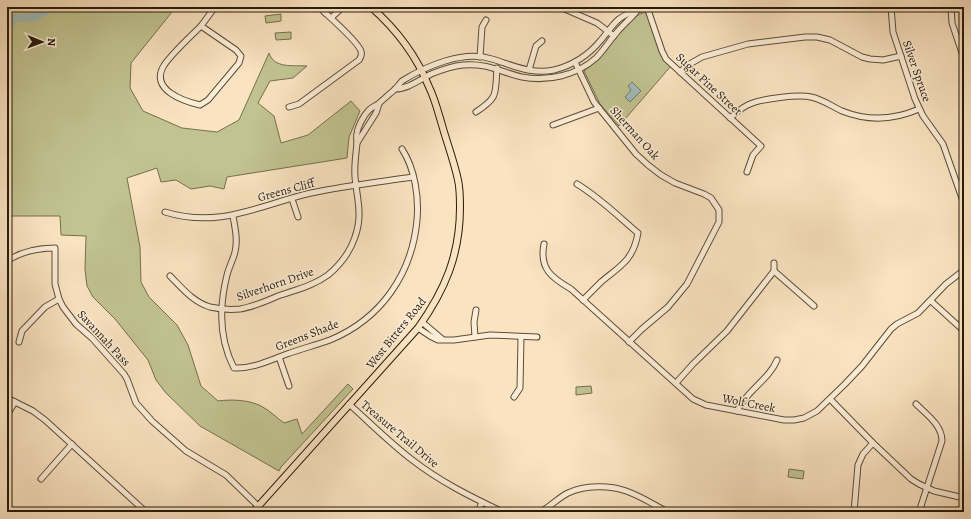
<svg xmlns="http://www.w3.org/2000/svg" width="971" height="519" viewBox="0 0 971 519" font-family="Alegreya,serif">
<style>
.green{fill:#c1c391;stroke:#746f4e}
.water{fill:#a0bdba;stroke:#707c74}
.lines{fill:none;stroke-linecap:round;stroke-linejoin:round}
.river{stroke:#a0bdba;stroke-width:8}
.minor-casing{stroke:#5c4d38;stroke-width:7}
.major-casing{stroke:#271b0b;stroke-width:8}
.minor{stroke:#fcedd7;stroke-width:5}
.major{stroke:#fae3c1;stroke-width:6}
.labels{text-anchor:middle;stroke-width:3;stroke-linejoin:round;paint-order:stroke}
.street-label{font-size:12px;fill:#271b0b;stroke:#fcedd7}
</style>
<rect width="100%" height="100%" fill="#fae3c1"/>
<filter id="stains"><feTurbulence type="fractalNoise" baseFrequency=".005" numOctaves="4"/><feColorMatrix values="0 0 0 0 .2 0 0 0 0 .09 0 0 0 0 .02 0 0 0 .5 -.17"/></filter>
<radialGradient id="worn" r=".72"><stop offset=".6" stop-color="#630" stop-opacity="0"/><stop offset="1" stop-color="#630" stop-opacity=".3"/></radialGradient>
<!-- green -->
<g class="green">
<path d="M7,7h169l-45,56 -1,25 13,23 39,17 35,4 22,-12 30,-67c5,16 25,12 38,13l-14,12 -23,3 -12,22 16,13 7,27 27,-8 43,-34 9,10 -11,26 -2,21 -120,19 -3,12 -14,-3 -19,3 -15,-9 -15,2 -4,-14 -30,10 13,69 1,35 8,15 28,28 11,20 13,41 17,15c14,-2 31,-1 43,5 8,4 16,12 23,17l13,-4 5,15 46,-50 5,5 -72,78 -2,4 -79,-45 -34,-33 -10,-13 -8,-20 -33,-41 -22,-22 -6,-11 -2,-17 1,-33 -25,-1 -1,-19h-53z"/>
<path d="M645,12l2,1 24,53 -52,60 -19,-22 -16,-33 21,-19 12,-16 9,-10 12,-11z"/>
<path d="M281,14v7l-15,2 -1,-7z"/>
<path d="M291,32v7l-15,1 -1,-7z"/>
<path d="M591,386l1,7 -16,2v-8z"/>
<path d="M789,469l15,2 -1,8 -15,-2z"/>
</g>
<!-- water -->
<path class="water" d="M632,82l9,9 -11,11 -5,-5 6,-7 -3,-4z"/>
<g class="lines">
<!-- river -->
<g class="river">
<path d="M7,19l28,-2 17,-10"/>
<path d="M7,27l7,-8"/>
</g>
<!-- minor casing -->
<g class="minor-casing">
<g id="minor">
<path d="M560,7l37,16 17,13"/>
<path d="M647,7l15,44 4,8 95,87 -8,9 -6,17"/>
<path d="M891,7l2,25 22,67 8,17 20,28 21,60"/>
<path d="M951,7l1,16 12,36"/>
<path d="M325,13l5,-6"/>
<path d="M331,18l12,-11"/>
<path d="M201,26l35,24 5,6 -2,7 -31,37 -8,5c-17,-4 -49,-15 -37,-38 6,-11 28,-31 38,-41z"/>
<path d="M201,26l14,-19"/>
<path d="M480,57l2,-30 4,-7"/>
<path d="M575,62l19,40 42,52 12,11 13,10 14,8 29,11 7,4 8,12v12l-32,62 -19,23 -26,22 -13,13"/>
<path d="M529,70l7,-24 6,-5"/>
<path d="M680,72l8,-7 14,-8 46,-13 57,-7h12l13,3 32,17 8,2 13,1 18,-4"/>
<path d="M395,89c13,0 24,-9 36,-15 10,-4 22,-8 32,-9 25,-2 37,7 59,12 26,5 55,-2 74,-19 8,-8 14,-18 21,-26 6,-7 13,-13 19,-20"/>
<path d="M289,107l10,-3 60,-44c2,-3 3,-6 2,-9 -4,-11 -33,-35 -42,-44"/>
<path d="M476,112c23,-15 19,-18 21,-44"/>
<path d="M730,118c6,-5 12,-11 20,-14 11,-5 49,-10 61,-7 11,2 20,9 31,14 25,10 52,9 77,-2"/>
<path d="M553,125l46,-17"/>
<path d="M357,143l19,-30 3,-9"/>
<path d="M577,184c23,14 41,32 61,49 -5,28 -18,33 -37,49 -6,6 -12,12 -18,18"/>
<path d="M292,199l6,18"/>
<path d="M165,212c55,17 94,-7 146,-19 33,-7 68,-11 102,-16"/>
<path d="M233,216c2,12 5,24 2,36 -2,8 -6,15 -8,23 -8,32 -8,64 7,93 19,1 36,-8 53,-14 14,-5 29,-9 43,-14 51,-21 82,-66 87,-120 2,-23 -2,-51 -15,-71"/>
<path d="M544,244c-5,25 8,34 27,45l122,110 13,6 78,15h10l10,-2 13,-7 28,-27 17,-18 29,-37 6,-5 21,-11 28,-29 18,-14"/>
<path d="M7,261c15,-10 30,-13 48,-13v36l4,15 4,8 13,17 16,14 32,36 3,5 9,24 16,18 34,30 40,24 32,31"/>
<path d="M774,271l40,35"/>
<path d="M170,276c12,12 23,26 40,31 9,2 20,3 30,2 13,-2 26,-8 38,-13 17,-6 35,-10 50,-21 12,-10 22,-23 27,-38 8,-22 2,-38 0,-60 -1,-12 1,-22 2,-34 0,-3 -1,-6 0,-10 1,-7 7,-18 12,-23 3,-3 6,-4 9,-6 5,-4 10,-9 15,-13 4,-3 6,-7 9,-10 24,-15 61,-31 90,-22 20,6 40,16 62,11 20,-5 34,-14 47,-30 6,-7 11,-15 18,-21 8,-6 18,-9 27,-12"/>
<path d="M931,301l33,30"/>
<path d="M422,322l20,17"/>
<path d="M418,328l12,8 8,4h16l36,-5 47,2"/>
<path d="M475,337l-1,-15 2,-12"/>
<path d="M19,342l3,-11 23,-24 14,-8"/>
<path d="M279,357l10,29"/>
<path d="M676,383l17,-19 34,-33 47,-60v-8"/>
<path d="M514,397l6,-9 1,-51"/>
<path d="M7,398l26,13 12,9 101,92"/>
<path d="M830,399l43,44 38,36 8,5 15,7 30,7"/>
<path d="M349,404c20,18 40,38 62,55 28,22 60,38 92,53"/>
<path d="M916,404c11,11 26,21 26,37l-23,71"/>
<path d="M737,411c9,-20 32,-31 40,-51"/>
<path d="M7,415l8,-13"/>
<path d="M41,479l31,-35"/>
<path d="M478,512l4,-10"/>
<path d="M540,512c10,-5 18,-14 28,-19 17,-8 41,-8 58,-2 15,5 28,14 42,21"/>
<path d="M854,512l4,-47 5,-11 10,-11"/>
</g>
</g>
<!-- major casing -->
<g class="major-casing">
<path id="major" d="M253,512l165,-184c27,-38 42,-73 42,-121 0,-9 0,-18 -2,-27 -4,-19 -11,-37 -16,-55 -4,-13 -7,-26 -13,-38 -12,-30 -33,-58 -58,-80"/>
</g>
<!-- minor -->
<use href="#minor" class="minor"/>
<!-- major -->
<use href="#major" class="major"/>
</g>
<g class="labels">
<!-- street labels -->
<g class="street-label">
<text transform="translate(917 71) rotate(71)" y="4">Silver Spruce</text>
<text transform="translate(709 84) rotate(43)" y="4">Sugar Pine Street</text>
<text transform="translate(635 133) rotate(48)" y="4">Sherman Oak</text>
<text transform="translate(286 190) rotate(-15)" y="4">Greens Cliff</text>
<text transform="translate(275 284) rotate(-19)" y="4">Silverhorn Drive</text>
<text transform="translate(396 333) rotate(-51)" y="4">West Bitters Road</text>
<text transform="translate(307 335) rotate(-21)" y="4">Greens Shade</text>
<text transform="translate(104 338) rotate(47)" y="4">Savannah Pass</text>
<text transform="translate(749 403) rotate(11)" y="4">Wolf Creek</text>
<text transform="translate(400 434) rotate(40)" y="4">Treasure Trail Drive</text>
</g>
</g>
<!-- margin -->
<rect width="971" height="519" fill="none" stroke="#fae3c1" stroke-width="24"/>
<rect x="8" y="8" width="955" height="503" fill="none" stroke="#271b0b" stroke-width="2"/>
<rect x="12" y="12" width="947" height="495" fill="none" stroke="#271b0b"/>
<!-- north arrow -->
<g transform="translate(42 42) rotate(91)" stroke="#fcedd7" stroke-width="3" paint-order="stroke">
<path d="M0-3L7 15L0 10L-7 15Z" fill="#271b0b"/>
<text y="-6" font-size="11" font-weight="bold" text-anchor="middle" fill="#271b0b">N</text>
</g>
<rect width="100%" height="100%" filter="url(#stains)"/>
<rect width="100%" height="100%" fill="url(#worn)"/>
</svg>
